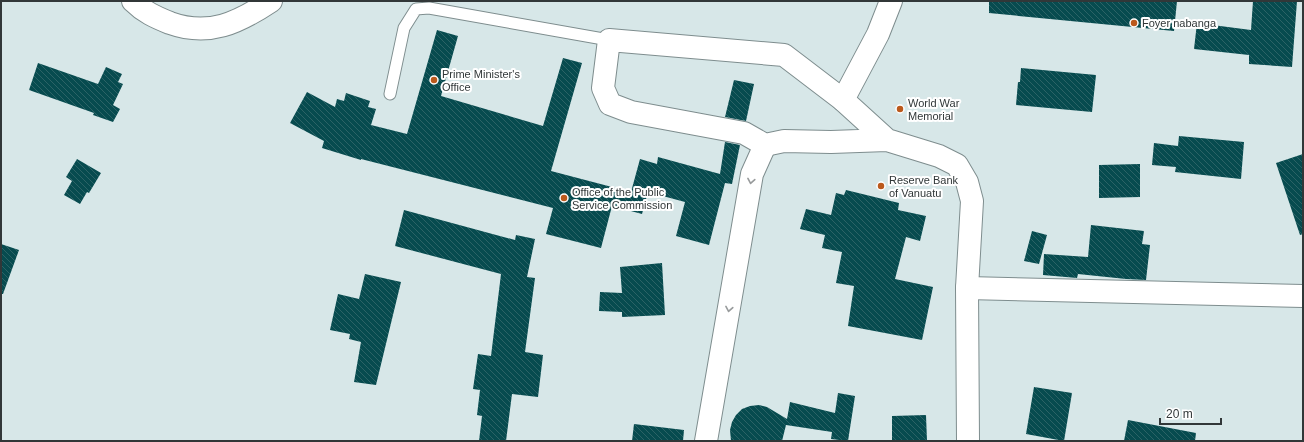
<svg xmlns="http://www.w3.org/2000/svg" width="1304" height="442" viewBox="0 0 1304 442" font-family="Helvetica,sans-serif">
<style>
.building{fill:url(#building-back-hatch)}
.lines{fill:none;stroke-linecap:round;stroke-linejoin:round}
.lane-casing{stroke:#7e8d8e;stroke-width:13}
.street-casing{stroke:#7e8d8e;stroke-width:24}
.lane{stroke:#fff;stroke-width:11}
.street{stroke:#fff;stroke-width:22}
.oneway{stroke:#989b9c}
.poi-dot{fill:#bb591c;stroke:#fff;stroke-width:1.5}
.labels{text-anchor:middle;stroke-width:4;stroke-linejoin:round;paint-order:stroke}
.poi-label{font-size:11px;fill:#313738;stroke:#fff;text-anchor:start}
</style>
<defs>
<pattern id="building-back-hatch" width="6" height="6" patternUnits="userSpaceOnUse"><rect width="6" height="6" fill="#074b4f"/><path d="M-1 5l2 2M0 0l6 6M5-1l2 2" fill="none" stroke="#2c6366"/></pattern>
</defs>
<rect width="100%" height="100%" fill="#d7e7e8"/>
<!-- building -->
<g class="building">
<path d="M989,1h188l-3,30 -185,-18z"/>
<path d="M1253,1h44l-5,66 -43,-3v-9l-55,-6 3,-26 54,7z"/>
<path d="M437,30l21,6 -17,60 102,30 20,-68 19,5 -31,108 80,21 9,-33 17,5 1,-7 62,17 5,-32 15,3 -8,39 -7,-1 -16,62 -33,-9 9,-34 -37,-10 -6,22 -30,-8 -11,42 -55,-14 7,-26 -192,-49v1l-39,-12 2,-7 -34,-18 17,-31 28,15 2,-8 7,2 2,-8 24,8 -2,6 8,2 -5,16 36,9z"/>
<path d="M38,63l60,21 8,-17 16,7 -4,8 5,2 -10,21 7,4 -7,13 -20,-7 1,-2 -65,-23z"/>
<path d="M1021,68l75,7 -4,37 -76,-7 2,-23h2z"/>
<path d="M734,80l20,4 -8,37 -21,-4z"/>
<path d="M1179,136l65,6 -3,37 -66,-7 1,-5 -24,-2 2,-22 24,3z"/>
<path d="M1303,154v80l-3,1 -24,-72z"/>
<path d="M77,159l24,14 -12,20 -2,-1 -7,12 -16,-9 8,-14 -6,-4z"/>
<path d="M1140,164v33l-41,1v-33z"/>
<path d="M846,190l53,13 -1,7 28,6 -6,25 -14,-4 -11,42 38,8 -11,53 -74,-14 6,-40 -18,-3 6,-31 -20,-4 3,-13 -25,-6 6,-20 25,6 5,-22 8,2z"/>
<path d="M404,210l111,30 1,-5 19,4 -8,38 8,1 -10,74 18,3 -5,42 -26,-3 -6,47h-27l3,-25 -5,-1 3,-25 -7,-1 5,-35 13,2 10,-82 -106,-28z"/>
<path d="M1091,225l53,6 -2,13 8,1 -4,35 -20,-1 -48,-5 -1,4 -34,-3 1,-21 44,3z"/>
<path d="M1032,231l15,4 -8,29 -15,-3z"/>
<path d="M1,244l18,6 -16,44h-2z"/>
<path d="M662,263l3,52 -43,2v-5l-23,-1 1,-19 22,1 -2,-26z"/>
<path d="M365,274l36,8 -25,103 -22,-3 7,-40 -12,-3 1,-5 -20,-4 8,-36 21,5z"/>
<path d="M1034,387l38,6 -8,48 -38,-7z"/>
<path d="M838,393l17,3 -7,45 -17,-2 1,-7 -46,-7 -4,16h-51l-1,-11 2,-8 4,-7 6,-6 8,-3 9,-1 8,2 20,12 3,-17 45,11z"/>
<path d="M926,415l1,26h-35v-25z"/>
<path d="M1128,420l68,13 -1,8h-71z"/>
<path d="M634,424l50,6 -1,11h-51z"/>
</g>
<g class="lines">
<!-- lane casing -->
<g class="lane-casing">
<path id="lane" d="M390,94l14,-66 12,-19 13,-1 180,32"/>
</g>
<!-- street casing -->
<g class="street-casing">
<g id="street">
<path d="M133,1c11,11 22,16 37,22 39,14 68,0 101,-22"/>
<path d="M843,100l35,-66 13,-33"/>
<path d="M887,140l-56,2 -47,-1 -19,4 -21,-12 -113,-21 -21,-8 -7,-16 6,-48 175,15 59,45 44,40 52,16 18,9 10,17 5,19 -5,87 1,153"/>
<path d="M967,288l336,8"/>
<path d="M706,441l46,-267 13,-29"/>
</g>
</g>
<!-- lane -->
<use href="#lane" class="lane"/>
<!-- street -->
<use href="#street" class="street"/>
</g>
<!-- one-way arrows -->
<defs><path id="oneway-chevron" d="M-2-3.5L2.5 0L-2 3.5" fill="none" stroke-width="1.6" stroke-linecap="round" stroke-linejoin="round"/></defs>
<g class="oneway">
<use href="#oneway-chevron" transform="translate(751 181) rotate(100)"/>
<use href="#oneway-chevron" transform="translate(729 309) rotate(100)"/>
</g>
<!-- markers -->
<g class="poi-dot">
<circle cx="1134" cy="23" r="4"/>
<circle cx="434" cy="80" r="4"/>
<circle cx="900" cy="109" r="4"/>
<circle cx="881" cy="186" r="4"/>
<circle cx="564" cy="198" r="4"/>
</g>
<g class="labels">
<!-- poi labels -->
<g class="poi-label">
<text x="1142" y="27">Foyer nabanga</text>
<text x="442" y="78">Prime Minister's<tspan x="442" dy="13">Office</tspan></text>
<text x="908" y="107">World War<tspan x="908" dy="13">Memorial</tspan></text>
<text x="889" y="184">Reserve Bank<tspan x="889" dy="13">of Vanuatu</tspan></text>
<text x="572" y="196">Office of the Public<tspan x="572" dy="13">Service Commission</tspan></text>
</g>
</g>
<!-- border -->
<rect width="1304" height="442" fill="none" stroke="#313738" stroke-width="4"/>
<!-- scale -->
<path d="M1160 418v6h61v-6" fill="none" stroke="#313738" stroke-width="2"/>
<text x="1166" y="418" font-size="12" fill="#313738" stroke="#ffffff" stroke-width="3" paint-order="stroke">20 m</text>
</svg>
